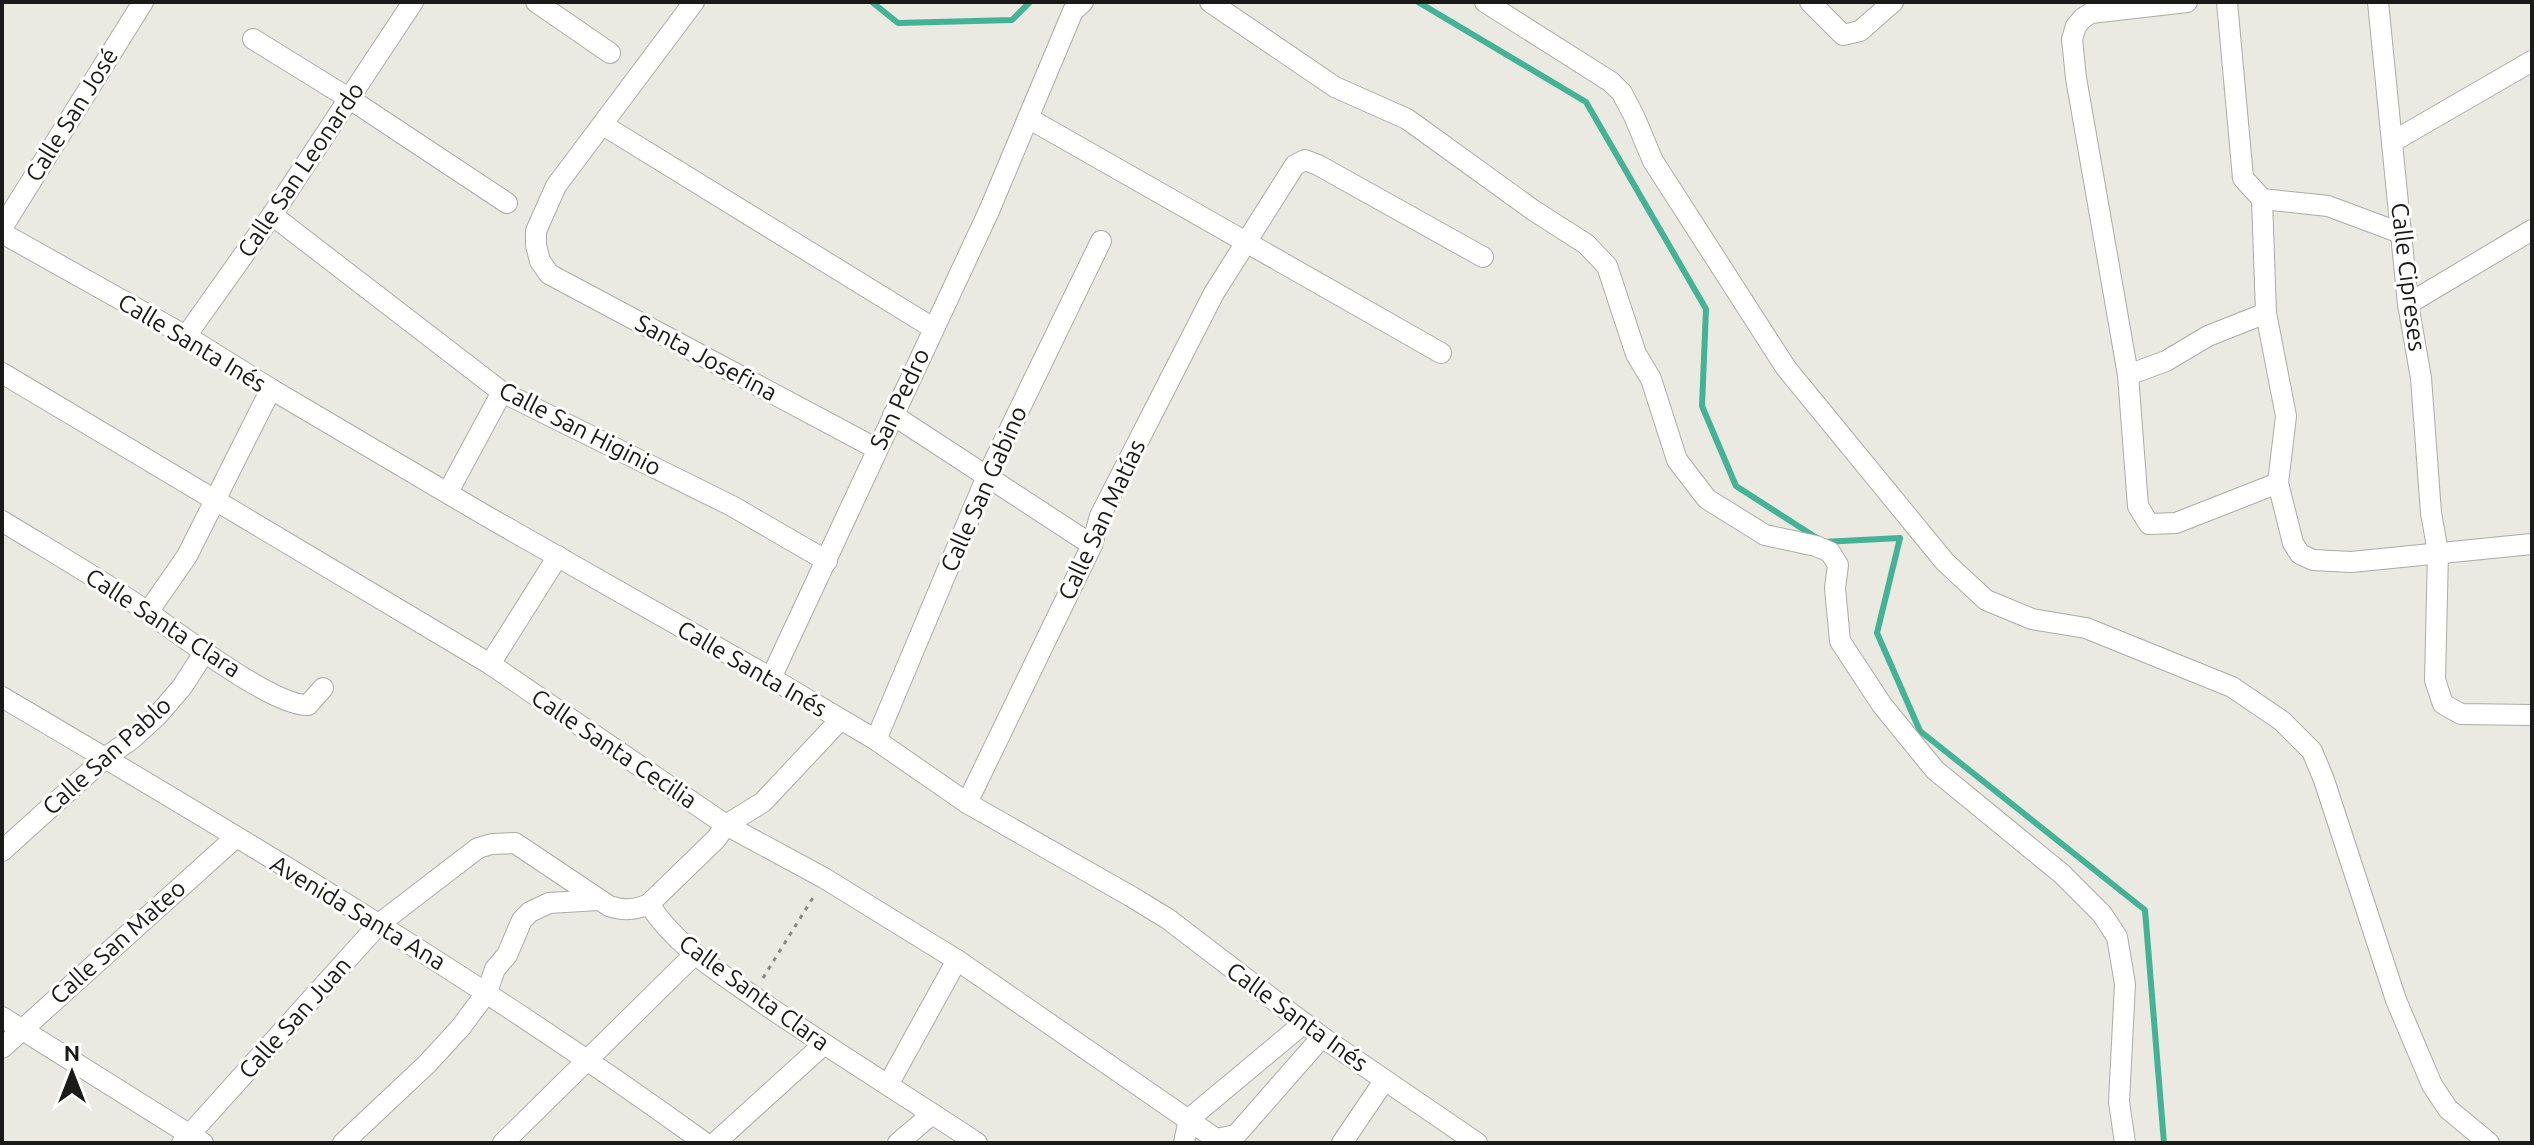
<svg xmlns="http://www.w3.org/2000/svg" width="2534" height="1145" viewBox="0 0 2534 1145" font-family="Ubuntu,sans-serif">
<style>
.lines{fill:none;stroke-linecap:round;stroke-linejoin:round}
.stream{stroke:#43b295;stroke-width:6}
.street-casing{stroke:#abaca4;stroke-width:22}
.path{stroke:#878883;stroke-width:3;stroke-dasharray:4 6;stroke-linecap:butt}
.street{stroke:#fff;stroke-width:20}
.labels{text-anchor:middle;stroke-width:6;stroke-linejoin:round;paint-order:stroke}
.street-label{font-size:24px;fill:#1a1b18;stroke:#fffffe}
</style>
<rect width="100%" height="100%" fill="#eaeae3"/>
<g class="lines">
<!-- stream -->
<g class="stream">
<path d="M872,2l26,21 114,-3 18,-18"/>
<path d="M1418,2l168,100 120,207 -4,97 34,80 87,56 77,-4 -23,95 43,98 225,179 19,233"/>
</g>
<!-- street casing -->
<g class="street-casing">
<g id="street">
<path d="M536,2l74,51"/>
<path d="M694,2l-138,184 -20,45v14l4,16 9,13 328,175"/>
<path d="M1210,2l125,85 72,32 126,91 53,34 21,22 29,88 15,25 26,81 30,39 58,36 51,11 14,6 8,13 -3,23 5,53 42,64 53,65 127,104 40,40 15,23 8,47 -6,118 6,41"/>
<path d="M1485,2l126,80 11,11 12,23 19,45 133,207 159,194 41,38 46,19 54,9 146,59 50,34 30,30 12,29 72,220 36,85 16,24 41,34"/>
<path d="M1810,2l33,33 17,-4 33,-29"/>
<path d="M2187,2l-96,11 -8,5 -7,8 -4,13 4,39 52,297 10,131 11,18 27,-1 102,-40"/>
<path d="M2227,2l16,176 19,21 4,114 20,103 -8,67 15,60 7,11 13,6 38,2 181,-18"/>
<path d="M2378,2l30,302 13,74 10,135 7,39 -3,128 8,24 18,10 71,1"/>
<path d="M253,39l97,60 157,104"/>
<path d="M1028,118l413,235"/>
<path d="M603,125l330,203"/>
<path d="M2392,142l140,-81"/>
<path d="M2262,199l66,7 75,28"/>
<path d="M272,215l230,177 230,114 95,55"/>
<path d="M2,228l141,-226"/>
<path d="M2,233l184,103 85,53 217,128 283,161 105,62 91,63 165,94 36,22 154,118 155,106"/>
<path d="M2408,304l124,-74"/>
<path d="M186,336l86,-121 141,-213"/>
<path d="M2,373l488,291 236,161 98,53 133,82 259,179 20,-4 86,-98"/>
<path d="M2128,375l38,-14 42,-25 58,-23"/>
<path d="M893,415l199,130"/>
<path d="M448,492l54,-100"/>
<path d="M2,521c49,30 100,59 147,92 32,22 124,93 159,92l15,-17"/>
<path d="M148,612l39,-56 84,-167"/>
<path d="M490,664l68,-108"/>
<path d="M771,678l218,-467 84,-200 10,-9"/>
<path d="M2,697c239,141 478,283 703,446"/>
<path d="M876,740l111,-264 114,-235"/>
<path d="M967,803l125,-258 8,-29 114,-223 81,-128 10,-5 13,5 165,92"/>
<path d="M2,851l103,-93 28,-20 24,-22 25,-29 22,-34"/>
<path d="M649,904l67,-65 10,-14 37,-23 77,-82"/>
<path d="M2,1017l201,126"/>
<path d="M2,1048l233,-210"/>
<path d="M888,1085l69,-125"/>
<path d="M182,1143l197,-219 99,-76 14,-4 23,-1 94,63c15,5 26,4 40,-2 27,43 73,70 114,99 70,48 143,93 214,140"/>
<path d="M343,1143l84,-79 34,-37 26,-35 8,-23 12,-14 15,-35 8,-8 19,-9 49,-3"/>
<path d="M503,1143l192,-189"/>
<path d="M715,1143l108,-98"/>
<path d="M898,1143l34,-29"/>
<path d="M1184,1143l5,-24 115,-96"/>
<path d="M1342,1143l42,-62"/>
</g>
</g>
<!-- path -->
<path class="path" d="M763,978l51,-82"/>
<!-- street -->
<use href="#street" class="street"/>
</g>
<g class="labels">
<!-- street labels -->
<g class="street-label">
<text transform="translate(72 115) rotate(-58)" y="8">Calle San José</text>
<text transform="translate(301 170) rotate(-56)" y="8">Calle San Leonardo</text>
<text transform="translate(2408 277) rotate(83)" y="8">Calle Cipreses</text>
<text transform="translate(192 343) rotate(31)" y="8">Calle Santa Inés</text>
<text transform="translate(706 358) rotate(28)" y="8">Santa Josefina</text>
<text transform="translate(900 399) rotate(-65)" y="8">San Pedro</text>
<text transform="translate(580 429) rotate(27)" y="8">Calle San Higinio</text>
<text transform="translate(984 489) rotate(-66)" y="8">Calle San Gabino</text>
<text transform="translate(1102 520) rotate(-65)" y="8">Calle San Matías</text>
<text transform="translate(163 623) rotate(33)" y="8">Calle Santa Clara</text>
<text transform="translate(752 669) rotate(30)" y="8">Calle Santa Inés</text>
<text transform="translate(614 749) rotate(34)" y="8">Calle Santa Cecilia</text>
<text transform="translate(107 756) rotate(-42)" y="8">Calle San Pablo</text>
<text transform="translate(358 913) rotate(31)" y="8">Avenida Santa Ana</text>
<text transform="translate(118 942) rotate(-42)" y="8">Calle San Mateo</text>
<text transform="translate(754 993) rotate(36)" y="8">Calle Santa Clara</text>
<text transform="translate(1297 1017) rotate(36)" y="8">Calle Santa Inés</text>
<text transform="translate(295 1018) rotate(-48)" y="8">Calle San Juan</text>
</g>
</g>
<!-- border -->
<rect width="2534" height="1145" fill="none" stroke="#1a1b18" stroke-width="8"/>
<!-- north arrow -->
<g transform="translate(72 1073)" stroke="#fffffe" stroke-width="6" paint-order="stroke">
<path d="M0-6L14 30L0 20L-14 30Z" fill="#1a1b18"/>
<text y="-12" font-size="22" font-weight="bold" text-anchor="middle" fill="#1a1b18">N</text>
</g>
</svg>
